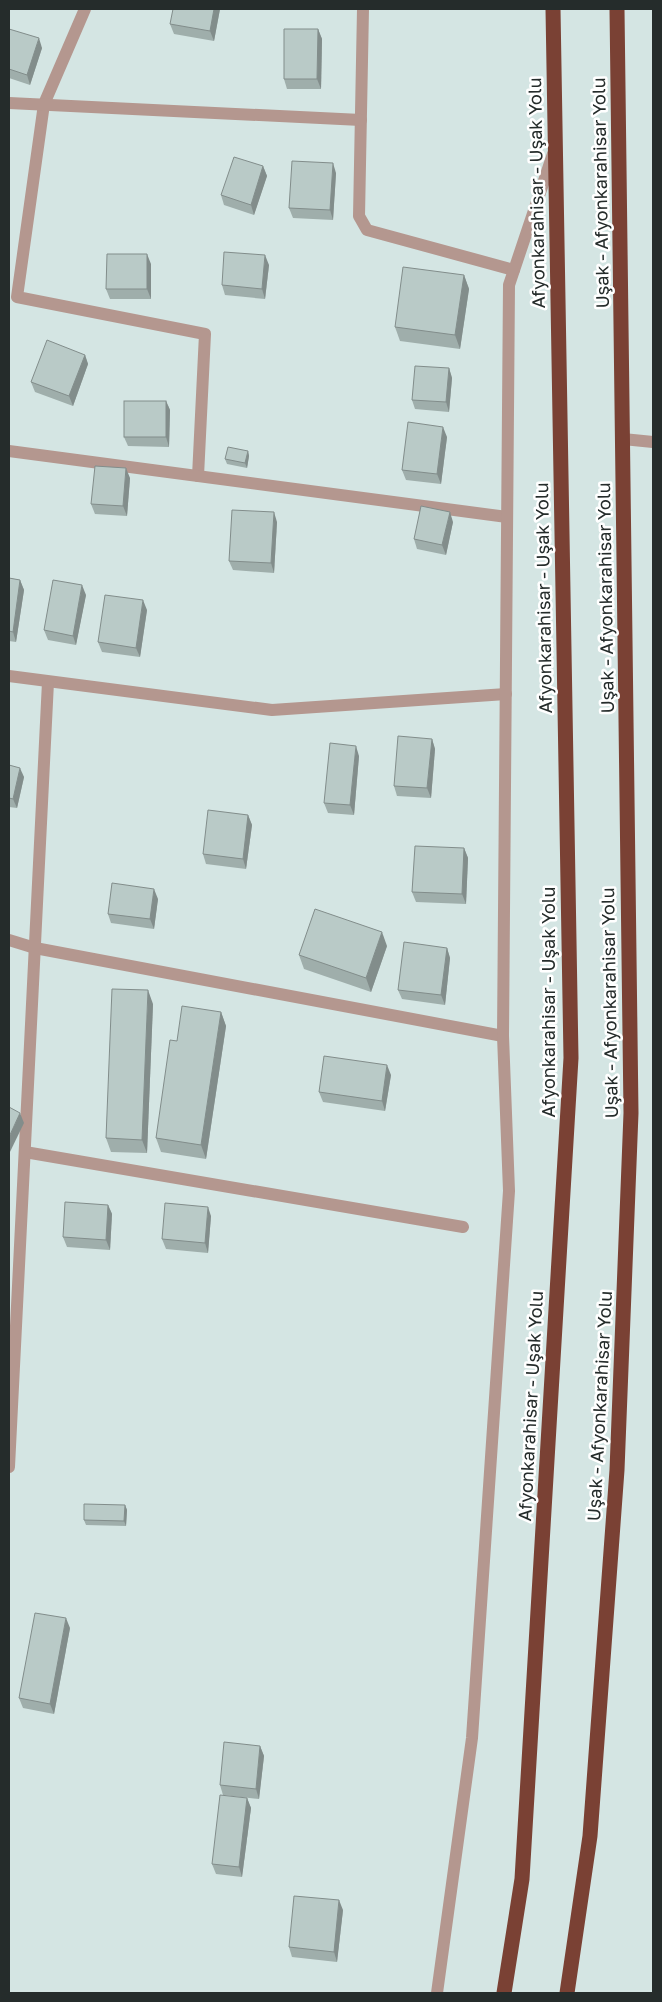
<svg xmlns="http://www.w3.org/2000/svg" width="662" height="2002" viewBox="0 0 662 2002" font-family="'Golos Text',sans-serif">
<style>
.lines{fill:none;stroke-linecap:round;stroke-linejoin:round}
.street{stroke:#b4978f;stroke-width:12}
.highway{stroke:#7a4134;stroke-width:15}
.wall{fill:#9faeab}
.shaded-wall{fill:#828d8b}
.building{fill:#b9cac7;stroke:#828d8b}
.labels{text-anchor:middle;stroke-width:5;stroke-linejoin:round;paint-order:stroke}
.street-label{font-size:18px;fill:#252c2b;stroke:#fff}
</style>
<rect width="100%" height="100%" fill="#d4e5e3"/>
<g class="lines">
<!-- street -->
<g class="street">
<path d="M85,9l-41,95 -27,193 188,37 -7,142"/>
<path d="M363,9l-4,207 8,14 147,40"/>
<path d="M9,103l352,17"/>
<path d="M623,439l30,3"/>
<path d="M9,451l498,66"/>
<path d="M9,676l263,34 234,-16"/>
<path d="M9,940l26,8 468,88"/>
<path d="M25,1152l438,75"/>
<path d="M9,1467l39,-785"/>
<path d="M437,1993l35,-255 37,-547 -6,-155 6,-751 44,-131"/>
</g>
<!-- highway -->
<g class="highway">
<path d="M504,1993l18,-114 49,-821 -18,-1049"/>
<path d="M567,1993l23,-157 27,-366 14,-357 -14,-1104"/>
</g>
</g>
<!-- wall -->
<g class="wall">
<path d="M220,9l-6,32 -40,-7 -4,-10z"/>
<path d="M9,29l33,19 -12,37 -21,-7z"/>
<path d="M318,29l4,10 -1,50h-34l-3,-10z"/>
<path d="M263,166l4,10 -13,39 -30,-10 -3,-10z"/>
<path d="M336,173l-3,47 -40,-2 -4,-10z"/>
<path d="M151,264v35h-41l-4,-10z"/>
<path d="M269,265l-4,34 -40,-4 -3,-10z"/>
<path d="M464,275l5,14 -9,60 -60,-8 -5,-14z"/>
<path d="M85,355l3,9 -15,42 -38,-14 -4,-10z"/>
<path d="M449,368l3,10 -3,34 -34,-3 -3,-9z"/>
<path d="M166,401l4,9 -1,37 -41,-1 -4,-9z"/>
<path d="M447,437l-6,47 -35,-4 -4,-10z"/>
<path d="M248,451l1,5 -2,12 -20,-4 -2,-5z"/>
<path d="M130,478l-3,38 -32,-2 -4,-10z"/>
<path d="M277,522l-3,51 -41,-3 -4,-9z"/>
<path d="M453,522l-7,33 -29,-6 -3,-10z"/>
<path d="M9,578l11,2 4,10 -8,52 -7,-1z"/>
<path d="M86,595l-10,50 -28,-5 -4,-10z"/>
<path d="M147,610l-7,47 -38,-5 -4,-10z"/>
<path d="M432,739l3,10 -4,49 -34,-2 -3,-10z"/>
<path d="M359,756l-5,59 -26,-2 -4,-10z"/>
<path d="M9,765l15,12 -7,31 -8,-1z"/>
<path d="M248,815l4,10 -6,44 -40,-5 -3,-10z"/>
<path d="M464,848l4,10 -2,46 -50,-2 -4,-10z"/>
<path d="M158,899l-4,30 -43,-6 -3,-9z"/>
<path d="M387,946l-16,46 -67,-23 -5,-14z"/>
<path d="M447,948l3,10 -5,47 -43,-6 -4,-9z"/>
<path d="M153,1004l-6,149 -36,-1 -5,-14z"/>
<path d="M221,1012l5,14 -20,133 -45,-7 -5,-14 21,-97z"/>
<path d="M391,1075l-6,36 -62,-9 -4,-10z"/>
<path d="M108,1205l4,9 -2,36 -43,-3 -4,-10z"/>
<path d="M211,1216l-3,37 -42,-4 -4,-10z"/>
<path d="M125,1505l2,5 -1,16 -40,-1 -2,-5z"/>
<path d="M70,1628l-16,86 -31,-6 -4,-10z"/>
<path d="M260,1746l4,10 -5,43 -36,-4 -3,-10z"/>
<path d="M247,1798l4,10 -9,69 -26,-3 -4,-10z"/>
<path d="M343,1910l-6,52 -45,-5 -3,-10z"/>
</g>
<!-- shaded-wall -->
<g class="shaded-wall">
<path d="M214,9h6l-6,32 -4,-10z"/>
<path d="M318,29l4,10 -1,50 -4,-10z"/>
<path d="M39,38l3,10 -12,37 -3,-10z"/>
<path d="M333,163l3,10 -3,47 -3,-10z"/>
<path d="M263,166l4,10 -13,39 -3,-10z"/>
<path d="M147,254l4,10v35l-4,-10z"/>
<path d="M265,255l4,10 -4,34 -3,-10z"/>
<path d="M464,275l5,14 -9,60 -5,-14z"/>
<path d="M85,355l3,9 -15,42 -4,-10z"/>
<path d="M449,368l3,10 -3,34 -3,-10z"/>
<path d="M166,401l4,9 -1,37 -3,-10z"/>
<path d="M443,427l4,10 -6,47 -4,-10z"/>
<path d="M248,451l1,5 -2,12 -2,-5z"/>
<path d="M126,468l4,10 -3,38 -4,-10z"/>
<path d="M274,512l3,10 -3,51 -3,-10z"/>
<path d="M450,512l3,10 -7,33 -4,-10z"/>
<path d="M20,580l4,10 -8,52 -3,-10z"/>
<path d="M82,585l4,10 -10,50 -3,-9z"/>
<path d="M143,600l4,10 -7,47 -4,-9z"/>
<path d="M432,739l3,10 -4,49 -4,-10z"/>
<path d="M356,746l3,10 -5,59 -4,-10z"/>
<path d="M20,768l4,9 -7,31 -4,-9z"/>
<path d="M248,815l4,10 -6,44 -3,-10z"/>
<path d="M464,848l4,10 -2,46 -4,-10z"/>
<path d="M154,889l4,10 -4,30 -4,-10z"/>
<path d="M382,932l5,14 -16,46 -5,-14z"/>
<path d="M447,948l3,10 -5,47 -4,-10z"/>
<path d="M148,990l5,14 -6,149 -5,-13z"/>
<path d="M221,1012l5,14 -20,133 -5,-14z"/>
<path d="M387,1065l4,10 -6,36 -3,-10z"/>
<path d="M20,1113l4,10 -15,31v-17z"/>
<path d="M108,1205l4,9 -2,36 -4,-10z"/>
<path d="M208,1207l3,9 -3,37 -3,-10z"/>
<path d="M125,1505l2,5 -1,16 -2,-5z"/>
<path d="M66,1618l4,10 -16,86 -4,-10z"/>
<path d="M260,1746l4,10 -5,43 -3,-10z"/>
<path d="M247,1798l4,10 -9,69 -3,-10z"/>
<path d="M339,1900l4,10 -6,52 -3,-10z"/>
</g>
<!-- building -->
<g class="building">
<path d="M173,9h41l-4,22 -40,-7z"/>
<path d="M9,29l30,9 -12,37 -18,-6z"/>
<path d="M284,29h34l-1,50h-33z"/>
<path d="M234,157l29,9 -12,39 -30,-10z"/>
<path d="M292,161l41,2 -3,47 -41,-2z"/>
<path d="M224,252l41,3 -3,34 -40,-4z"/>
<path d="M107,254h40v35h-41z"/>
<path d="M403,267l61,8 -9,60 -60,-8z"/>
<path d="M47,340l38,15 -16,41 -38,-14z"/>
<path d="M415,366l34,2 -3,34 -34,-2z"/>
<rect x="124" y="401" width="42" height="36"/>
<path d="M408,422l35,5 -6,47 -35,-4z"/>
<path d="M228,447l20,4 -3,12 -20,-4z"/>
<path d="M95,466l31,2 -3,38 -32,-2z"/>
<path d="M421,506l29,6 -8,33 -28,-6z"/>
<path d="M232,510l42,2 -3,51 -42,-2z"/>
<path d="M9,578l11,2 -7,52 -4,-1z"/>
<path d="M53,580l29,5 -9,51 -29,-6z"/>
<path d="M105,595l38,5 -7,48 -38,-6z"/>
<path d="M398,736l34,3 -5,49 -33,-2z"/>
<path d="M330,743l26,3 -6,59 -26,-2z"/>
<path d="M9,765l11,3 -7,31 -4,-1z"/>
<path d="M208,810l40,5 -5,44 -40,-5z"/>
<path d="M415,846l49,2 -2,46 -50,-2z"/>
<path d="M112,883l42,6 -4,30 -42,-5z"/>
<path d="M315,909l67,23 -16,46 -67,-23z"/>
<path d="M404,942l43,6 -6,47 -43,-5z"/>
<path d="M112,989l36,1 -6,150 -36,-2z"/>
<path d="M182,1006l39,6 -20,133 -45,-7 14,-98 7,1z"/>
<path d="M324,1056l63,9 -5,36 -63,-9z"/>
<path d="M9,1107l11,6 -11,24z"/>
<path d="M65,1202l43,3 -2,35 -43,-3z"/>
<path d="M165,1203l43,4 -3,36 -43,-4z"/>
<path d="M84,1504l41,1 -1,16 -40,-1z"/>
<path d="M35,1613l31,5 -16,86 -31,-6z"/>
<path d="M224,1742l36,4 -4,43 -36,-4z"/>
<path d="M220,1795l27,3 -8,69 -27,-3z"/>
<path d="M294,1896l45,4 -5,52 -45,-5z"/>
</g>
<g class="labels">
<!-- street labels -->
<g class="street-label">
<text transform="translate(537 193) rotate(-91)" y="6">Afyonkarahisar - Uşak Yolu</text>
<text transform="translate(601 193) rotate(-91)" y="6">Uşak - Afyonkarahisar Yolu</text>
<text transform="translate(544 598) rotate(-91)" y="6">Afyonkarahisar - Uşak Yolu</text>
<text transform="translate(606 598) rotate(-91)" y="6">Uşak - Afyonkarahisar Yolu</text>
<text transform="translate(549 1002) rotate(-90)" y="6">Afyonkarahisar - Uşak Yolu</text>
<text transform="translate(610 1003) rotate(-91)" y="6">Uşak - Afyonkarahisar Yolu</text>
<text transform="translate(531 1406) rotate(-87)" y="6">Afyonkarahisar - Uşak Yolu</text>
<text transform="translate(600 1406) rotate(-87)" y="6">Uşak - Afyonkarahisar Yolu</text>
</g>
</g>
<!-- border -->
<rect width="662" height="2002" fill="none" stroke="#252c2b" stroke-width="20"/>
</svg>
